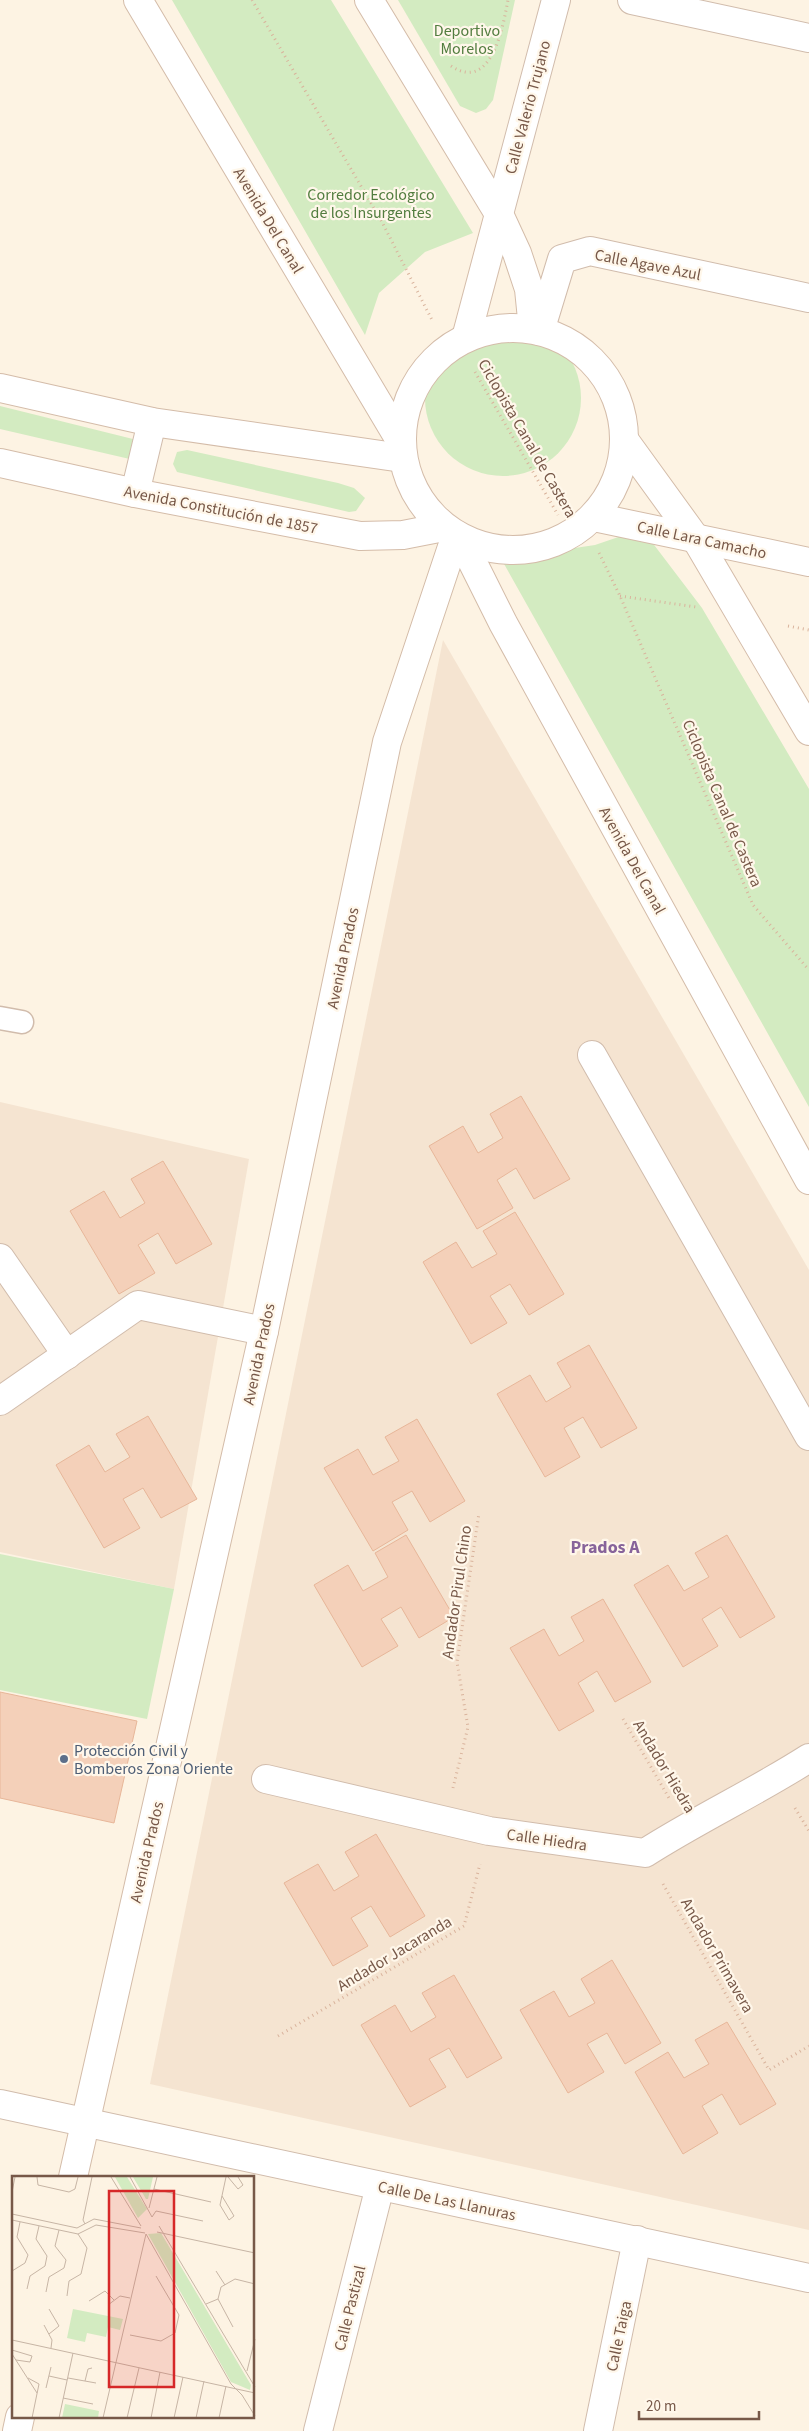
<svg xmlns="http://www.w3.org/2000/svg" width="809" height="2431" viewBox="0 0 809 2431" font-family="'Source Sans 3',sans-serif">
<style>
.residential{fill:#f5e4d1}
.green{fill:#d3ebc1}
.building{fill:#f4d0b9;stroke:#e7b699}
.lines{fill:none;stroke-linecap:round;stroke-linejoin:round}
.service-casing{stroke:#d1bcac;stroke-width:25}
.minor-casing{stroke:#d1bcac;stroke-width:30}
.tertiary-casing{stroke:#d1bcac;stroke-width:30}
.secondary-casing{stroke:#d4bca9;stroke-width:30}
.path{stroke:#d9b39c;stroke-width:3;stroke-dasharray:1 4;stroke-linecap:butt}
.service{stroke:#fff;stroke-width:22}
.minor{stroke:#fff;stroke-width:28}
.tertiary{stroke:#fff;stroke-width:28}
.secondary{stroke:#fff;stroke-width:28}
.service-dot{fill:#5c6f8a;stroke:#fff7ea;stroke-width:2}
.labels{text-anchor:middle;stroke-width:4.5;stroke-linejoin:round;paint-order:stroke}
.park-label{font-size:16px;fill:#527d3f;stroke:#fff7ea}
.street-label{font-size:16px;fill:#775848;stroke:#fff7ea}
.service-label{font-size:16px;fill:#4e5e75;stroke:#fff7ea;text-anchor:start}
.neighbourhood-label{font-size:18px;font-weight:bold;fill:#87639a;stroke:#fff7ea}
.inset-road{fill:none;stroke:#c7b5a5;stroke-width:1}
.view{fill:#d62828;fill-opacity:0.15;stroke:#d62828;stroke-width:2.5}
.inset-edge{fill:none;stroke:#775848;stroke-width:2.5}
</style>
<rect width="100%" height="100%" fill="#fdf3e3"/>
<!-- residential -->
<g class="residential">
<path d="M443,640l366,630v960l-659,-146z"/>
<path d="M0,1102l249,57 -75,430 -174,-37z"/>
</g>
<!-- green -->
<g class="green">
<path d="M172,0h159l142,233 -48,19 -46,41 -14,42z"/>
<path d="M398,0h117l-22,100 -7,9 -10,4 -16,-7z"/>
<circle cx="503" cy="398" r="78"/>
<path d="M0,406l141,35 -7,19 -134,-31z"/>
<path d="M187,450l151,33 16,5 11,10 -9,13 -7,1 -172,-40 -4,-8 4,-12z"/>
<path d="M642,529l60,79 107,181v318l-319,-568 51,14 54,-8z"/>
<path d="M0,1554l174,35 -27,130 -147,-29z"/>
</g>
<!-- building -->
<g class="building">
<path d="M521,1096l49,83 -36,20 -18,-31 -19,12 16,28 -36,21 -48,-83 34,-20 15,27 25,-15 -13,-24z"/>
<path d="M163,1161l49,83 -36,20 -18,-31 -20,12 17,28 -36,21 -49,-83 34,-20 16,27 25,-15 -14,-24z"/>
<path d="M515,1212l49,82 -35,21 -19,-31 -20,12 17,27 -36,21 -48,-82 33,-20 16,26 25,-14 -14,-23z"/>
<path d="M589,1345l48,83 -36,20 -18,-31 -19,11 16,29 -35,20 -48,-83 33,-19 16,27 25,-15 -14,-24z"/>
<path d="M148,1416l49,83 -36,19 -18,-30 -20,11 17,29 -36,20 -48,-83 33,-20 16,27 25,-15 -14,-23z"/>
<path d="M417,1419l48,82 -35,21 -18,-31 -20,11 16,28 -35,21 -49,-83 34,-19 15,26 26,-14 -14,-24z"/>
<path d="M406,1535l48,82 -35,21 -18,-31 -20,12 17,27 -36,21 -48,-82 34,-20 15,26 25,-14 -13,-24z"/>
<path d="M727,1535l48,82 -35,21 -19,-31 -19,12 16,27 -35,21 -49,-82 34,-20 16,26 25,-14 -14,-24z"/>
<path d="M603,1599l48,83 -36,20 -18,-31 -19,12 16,28 -35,20 -49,-83 34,-19 15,27 25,-15 -13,-24z"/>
<path d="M0,1692l137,29 -23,102 -114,-25z"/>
<path d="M376,1834l49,82 -35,21 -19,-31 -20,12 17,28 -35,20 -49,-83 34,-19 16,27 25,-15 -14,-24z"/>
<path d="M612,1960l49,83 -36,21 -18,-31 -20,11 17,28 -36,21 -48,-83 34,-19 15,26 26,-14 -14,-24z"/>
<path d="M454,1975l48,83 -35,20 -18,-30 -20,11 17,28 -36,20 -49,-82 34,-20 16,27 25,-15 -14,-24z"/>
<path d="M727,2022l49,82 -36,21 -18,-31 -20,12 16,27 -35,21 -48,-82 33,-20 16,26 25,-14 -14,-24z"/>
</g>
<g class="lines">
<!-- service casing -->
<g class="service-casing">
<path id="service" d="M0,1018l22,4"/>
</g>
<!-- minor casing -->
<g class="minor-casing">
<g id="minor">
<path d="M632,0l177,38"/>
<path d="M540,331l22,-72 28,-8 219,47"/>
<path d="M592,1055l217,381"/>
<path d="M0,1258l67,97"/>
<path d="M0,1401l138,-96 126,26"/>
<path d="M266,1779l223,52 156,22c53,-34 111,-61 164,-95"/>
<path d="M0,2104l809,174"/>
<path d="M318,2431l62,-245"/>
<path d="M598,2431l39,-191"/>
</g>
</g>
<!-- tertiary casing -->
<g class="tertiary-casing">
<g id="tertiary">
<path d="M499,214l57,-214"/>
<path d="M135,493l17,-71"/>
</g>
</g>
<!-- secondary casing -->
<g class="secondary-casing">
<g id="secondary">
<path d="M138,0l262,440"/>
<path d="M369,0l130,214 18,39 12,36 4,40"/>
<circle cx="513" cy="439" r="111"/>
<path d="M466,338l33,-124"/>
<path d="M0,388l152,34 250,36"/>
<path d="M625,441l71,98 113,192"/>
<path d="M0,463l135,30 225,43 43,-1 41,-8"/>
<path d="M594,517l215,45"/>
<path d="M461,539l42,84 306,557"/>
<path d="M73,2177l191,-846 123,-589 69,-207"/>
<path d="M17,2431l3,-14"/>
</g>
</g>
<!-- path -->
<g class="path">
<path d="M252,0l130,222 51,100"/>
<path d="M451,66c41,27 52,-40 57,-66"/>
<path d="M475,372l83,143"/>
<path d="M599,553l21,43 133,309 56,65"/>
<path d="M620,596l76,11"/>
<path d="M788,626l21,4"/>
<path d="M623,1719l46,79"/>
<path d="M453,1788l15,-61 -11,-65 22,-149"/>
<path d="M795,1808l14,23"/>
<path d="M663,1884l106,186 40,-24"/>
<path d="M278,2036l186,-110 16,-62"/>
</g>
<!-- service -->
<use href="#service" class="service"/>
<!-- minor -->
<use href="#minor" class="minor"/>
<!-- tertiary -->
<use href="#tertiary" class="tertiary"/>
<!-- secondary -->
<use href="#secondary" class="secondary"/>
</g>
<!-- markers -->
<circle class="service-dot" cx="64" cy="1759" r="5"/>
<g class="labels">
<!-- park labels -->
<g class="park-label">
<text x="467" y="36">Deportivo<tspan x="467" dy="18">Morelos</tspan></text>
<text x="371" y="200">Corredor Ecológico<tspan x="371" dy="18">de los Insurgentes</tspan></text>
</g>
<!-- street labels -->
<g class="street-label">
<text transform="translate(527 107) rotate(-75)" y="6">Calle Valerio Trujano</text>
<text transform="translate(269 220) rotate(59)" y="6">Avenida Del Canal</text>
<text transform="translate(648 264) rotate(11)" y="6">Calle Agave Azul</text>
<text transform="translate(528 438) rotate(60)" y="6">Ciclopista Canal de Castera</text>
<text transform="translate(221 509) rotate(11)" y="6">Avenida Constitución de 1857</text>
<text transform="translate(702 539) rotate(12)" y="6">Calle Lara Camacho</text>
<text transform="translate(723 803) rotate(67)" y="6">Ciclopista Canal de Castera</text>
<text transform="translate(633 860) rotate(61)" y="6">Avenida Del Canal</text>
<text transform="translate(342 958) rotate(-78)" y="6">Avenida Prados</text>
<text transform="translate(258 1354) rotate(-78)" y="6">Avenida Prados</text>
<text transform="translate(456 1592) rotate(-82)" y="6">Andador Pirul Chino</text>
<text transform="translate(665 1766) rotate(59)" y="6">Andador Hiedra</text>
<text transform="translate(547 1839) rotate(8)" y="6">Calle Hiedra</text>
<text transform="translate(146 1852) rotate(-77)" y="6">Avenida Prados</text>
<text transform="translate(394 1953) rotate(-31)" y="6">Andador Jacaranda</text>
<text transform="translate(718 1955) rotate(60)" y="6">Andador Primavera</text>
<text transform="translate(447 2200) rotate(12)" y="6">Calle De Las Llanuras</text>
<text transform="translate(349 2308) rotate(-76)" y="6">Calle Pastizal</text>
<text transform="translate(618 2336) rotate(-78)" y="6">Calle Taiga</text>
</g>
<!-- service labels -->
<g class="service-label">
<text x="74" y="1756">Protección Civil y<tspan x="74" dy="18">Bomberos Zona Oriente</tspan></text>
</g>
<!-- neighbourhood labels -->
<g class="neighbourhood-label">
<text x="605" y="1553">Prados A</text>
</g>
</g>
<!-- overview -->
<g transform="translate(12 2176)">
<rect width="242" height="242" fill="#fdf3e3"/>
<path d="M103,1h12l20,32 -9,9zM121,1h20l-5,22h-2zM149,57l90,152 -1,5 -19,-8 -83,-148zM61,133l50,10 -3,11 -12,-3 -2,10 -19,-4 -2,9 -18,-4zM53,228l34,7 -1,7h-36z" fill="#d3ebc1"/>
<path class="inset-road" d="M25,1l1,8 31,7 6,-3 3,-12M99,1l30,49M118,1l22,40M216,1l10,12 5,-4 -5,-8M142,13l57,13M0,16l3,-15M210,20l12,20 -5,4 -9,-15 6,-28M137,32l8,-31M0,38l65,14 17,-9 47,9M140,41l4,-6 47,10M0,44l66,14 18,-9 49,8M73,48l-2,-4 9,-43M147,50l96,161M145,56l98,21M134,58l85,150 11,11 13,21M0,95l13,-8 3,-8 -11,-18 3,-15M204,95l9,14M15,113l3,-13 15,-10 2,-10 -11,-17 3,-13M34,116l3,-15 15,-9 2,-8 -11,-14 4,-16M55,120l2,-15 12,-7 6,-26 -9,-14M206,123l3,-12 14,-8 20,5M77,125l16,-10 9,9M194,128l12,-5 15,28M96,129l12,-9 10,2M32,149l8,15 -1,8M37,158l10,-8 -10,-17M118,159l31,6 14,-8 4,-18 -23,-39M0,164l243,53M0,174l20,6 -2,6 -14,-2M0,178l25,39M235,195l8,-32M37,200l18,4M16,202l11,6 -7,34M56,202l28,5M73,205l3,-12 4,-1M34,212l5,-21M51,222l30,6M47,242l14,-65M91,242l43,-184M115,242l12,-50M139,242l9,-46M162,242l9,-41M184,242l8,-37M207,242l7,-32"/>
<path class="view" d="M97,15h65v196h-65z"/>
<rect width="242" height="242" class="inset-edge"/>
</g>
<!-- scale -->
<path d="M639 2411v8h120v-8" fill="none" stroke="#775848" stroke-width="2.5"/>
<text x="646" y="2411" font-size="15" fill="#775848" stroke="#fff7ea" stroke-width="4" paint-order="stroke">20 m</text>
</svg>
